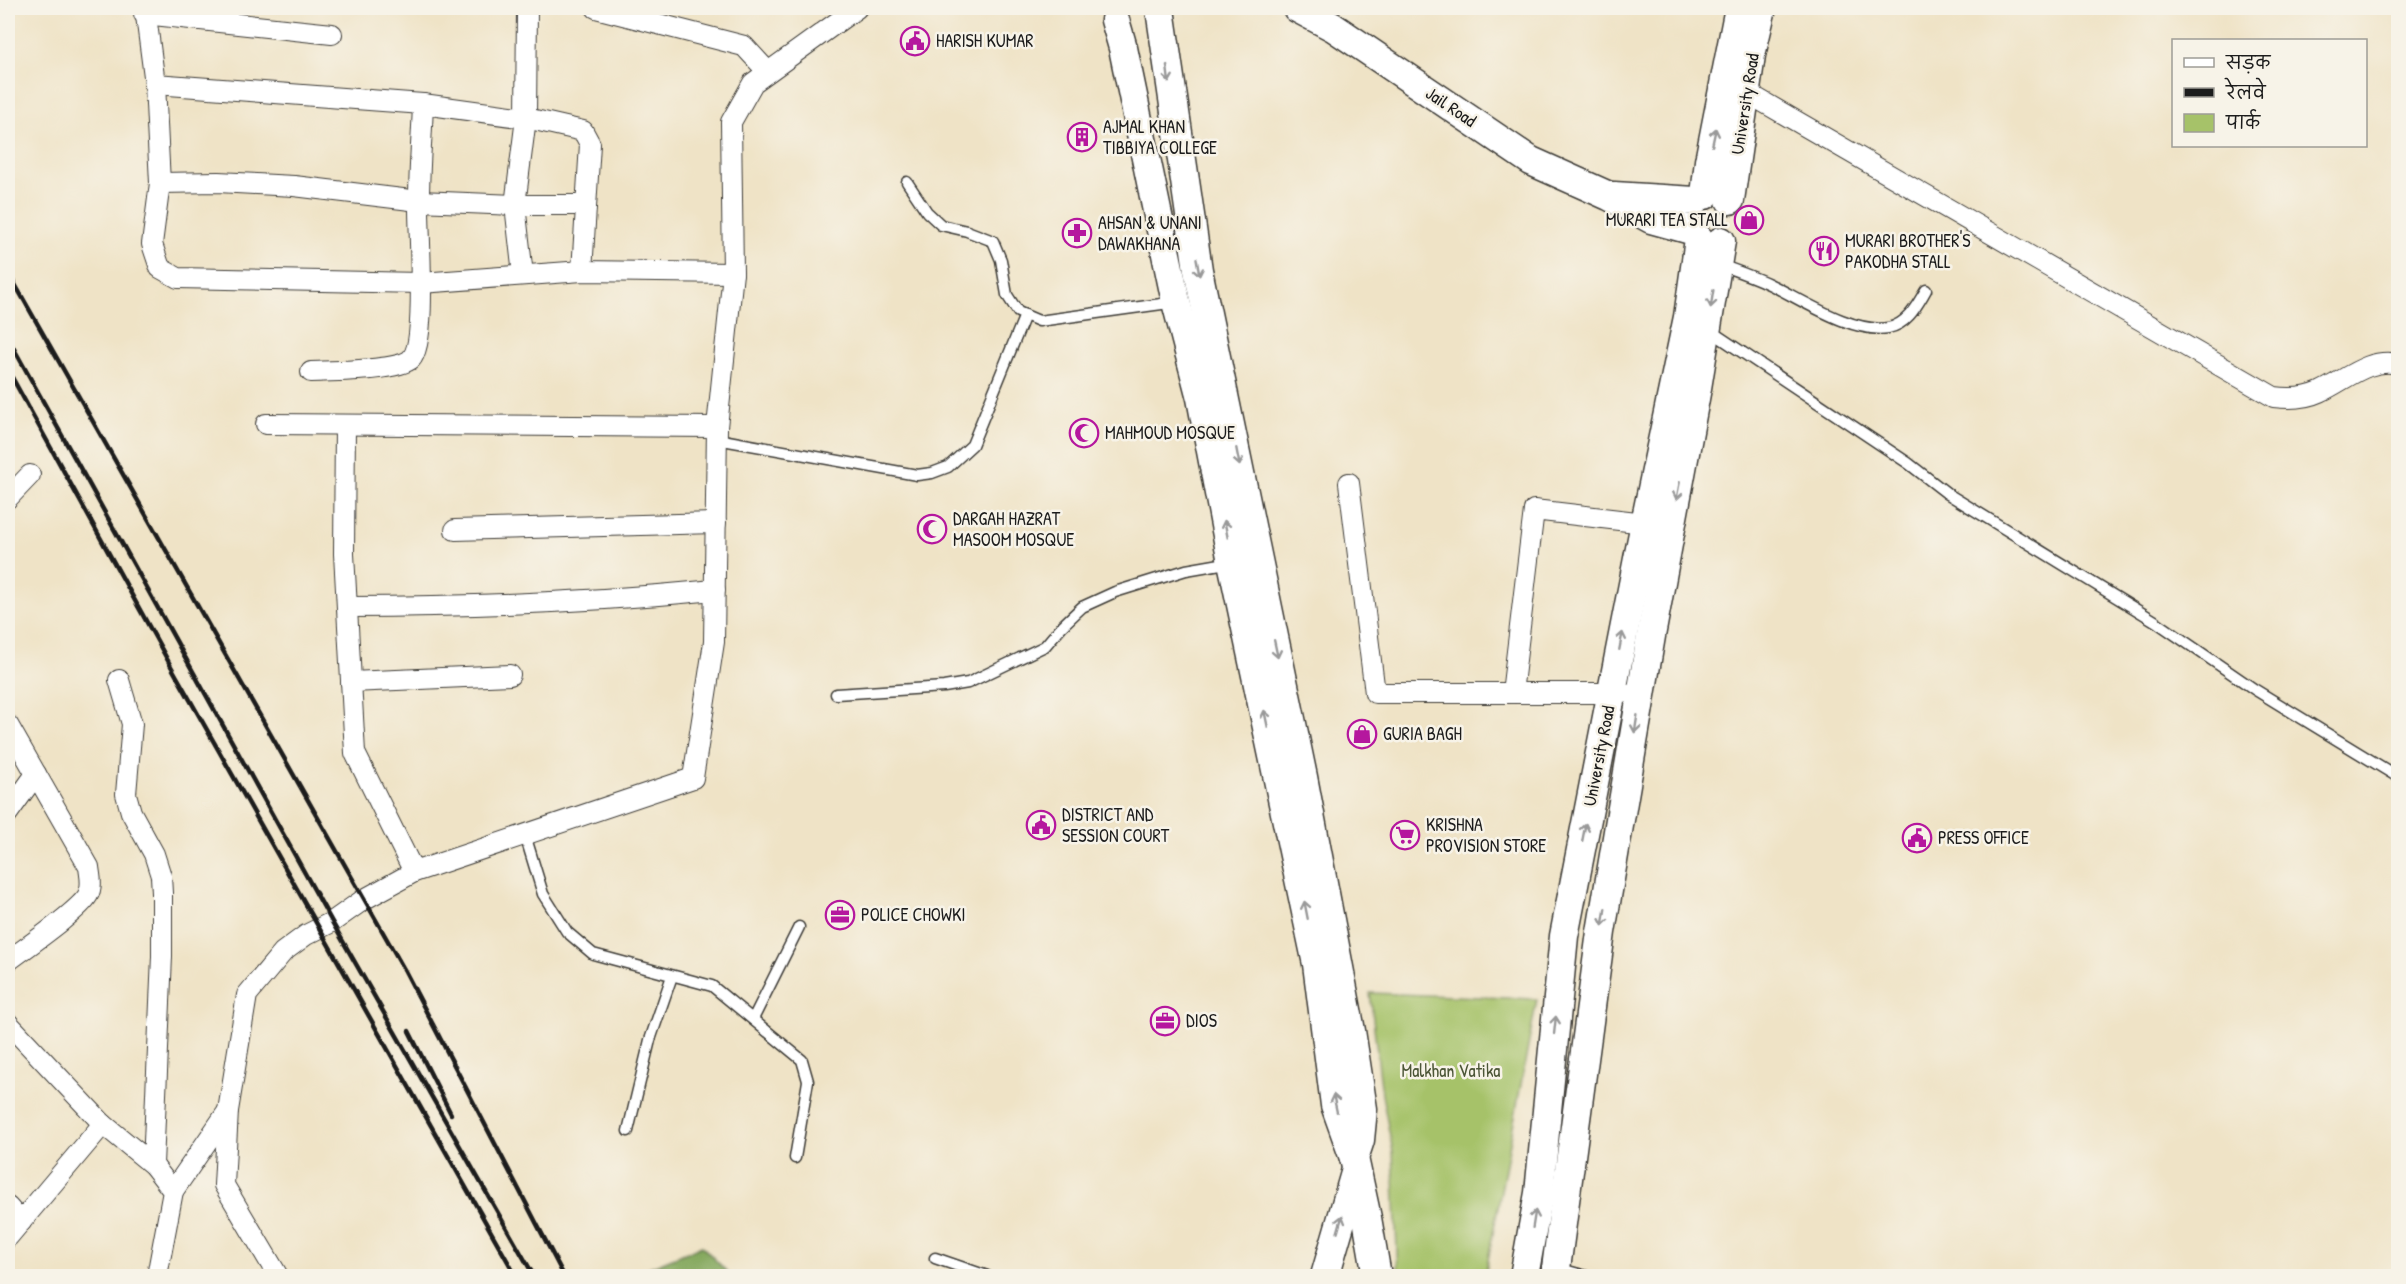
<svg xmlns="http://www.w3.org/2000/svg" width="2406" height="1284" viewBox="0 0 2406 1284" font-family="'Patrick Hand','Playpen Sans Deva',sans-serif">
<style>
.green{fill:#a6c269;stroke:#616f42;stroke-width:1.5}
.forest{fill:#84a85d;stroke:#50623c;stroke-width:1.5}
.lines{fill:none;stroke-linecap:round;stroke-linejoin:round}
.lane-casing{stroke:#3c3a36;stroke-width:13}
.street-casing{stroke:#3c3a36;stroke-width:22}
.secondary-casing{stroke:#3c3a36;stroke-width:31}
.lane{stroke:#fff;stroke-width:10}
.street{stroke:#fff;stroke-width:20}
.secondary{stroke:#fff;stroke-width:28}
.rail{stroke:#1c1c1c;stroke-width:4.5}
.oneway{stroke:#999}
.labels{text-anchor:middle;stroke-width:5;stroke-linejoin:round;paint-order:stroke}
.poi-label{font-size:18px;fill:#1c1c1c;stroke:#f7f3e8;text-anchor:start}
.street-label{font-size:18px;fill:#1c1c1c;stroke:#f7f3e8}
.park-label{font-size:18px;fill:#4c5637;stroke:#f7f3e8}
</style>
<rect width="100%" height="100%" fill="#f7f3e8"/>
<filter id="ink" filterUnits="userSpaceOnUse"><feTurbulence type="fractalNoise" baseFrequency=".0167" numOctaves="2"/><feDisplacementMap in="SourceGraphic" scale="12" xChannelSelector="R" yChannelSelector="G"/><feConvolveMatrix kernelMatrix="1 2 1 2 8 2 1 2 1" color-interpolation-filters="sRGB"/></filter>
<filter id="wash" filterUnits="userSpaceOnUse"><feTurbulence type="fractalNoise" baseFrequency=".008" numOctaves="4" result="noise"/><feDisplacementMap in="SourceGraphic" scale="24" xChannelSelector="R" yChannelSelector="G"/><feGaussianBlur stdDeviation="1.35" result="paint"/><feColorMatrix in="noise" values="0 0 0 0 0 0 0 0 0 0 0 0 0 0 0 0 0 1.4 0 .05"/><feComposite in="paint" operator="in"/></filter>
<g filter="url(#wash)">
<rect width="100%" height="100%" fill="#efe3c6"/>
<!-- green -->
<path class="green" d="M1370,993l167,6 -52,277h-87l-5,-124 -11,-57z"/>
<!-- forest -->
<path class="forest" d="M702,1246l29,30h-81l-5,-7z"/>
</g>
<g filter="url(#ink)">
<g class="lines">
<!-- lane casing -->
<g class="lane-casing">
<g id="lane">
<path d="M907,182l20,30 14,13 26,6 26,10 8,19 6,35 11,17 21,9 137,-19"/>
<path d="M1717,264c17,6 35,12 52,20 32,15 83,50 119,44 20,-4 29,-23 38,-38"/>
<path d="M1709,330l199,133 40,31 207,127 99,68 144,88"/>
<path d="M717,439l200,36 15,-2 16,-6 24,-22 53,-130"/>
<path d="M836,694l108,-7 24,-4 77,-37 17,-20 20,-19 33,-15 71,-22 46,-8"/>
<path d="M525,835l18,59 24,38 26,22 119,32 90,74 6,21 -13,77"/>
<path d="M753,1019l46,-92"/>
<path d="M628,1131l22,-91 22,-64"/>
<path d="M935,1258l52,18"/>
<path d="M1557,1268l29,8"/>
</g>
</g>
<!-- street casing -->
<g class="street-casing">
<g id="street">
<path d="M145,8l10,76 5,99 -8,61 8,24 18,10 243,5 161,-12 151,2"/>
<path d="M596,8l148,38 24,26"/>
<path d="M144,14l188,20"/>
<path d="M155,84l268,20 103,14 57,13 7,13 -8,127"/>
<path d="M1746,92l528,305c16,2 31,2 46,-5 26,-12 49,-35 78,-28"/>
<path d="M160,183l58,-1 76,4 125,15 96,4h71"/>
<path d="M523,275l-8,-70 11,-87 1,-110"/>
<path d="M311,372c20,-1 87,-1 100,-13 17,-17 7,-130 8,-159 0,-32 3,-64 4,-96"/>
<path d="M266,424l451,3"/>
<path d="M345,425l-1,129 11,199 59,119"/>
<path d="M1349,483l26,210h248"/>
<path d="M8,498l22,-23"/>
<path d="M455,530l261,-7"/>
<path d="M347,607c123,0 245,-5 368,-17"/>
<path d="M119,680l13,44 -6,70 5,18 23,42 7,22 1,17v63l-9,209"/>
<path d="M351,682l159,-7"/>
<path d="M1512,693l22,-183 111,13"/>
<path d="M8,725l81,142c1,9 4,19 -1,28 -9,16 -63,53 -80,66"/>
<path d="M8,813l28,-39"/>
<path d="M8,1023l95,101 50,41 20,26 -16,85"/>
<path d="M173,1191l55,-80"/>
<path d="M8,1207l13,15"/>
<path d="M8,1237l95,-113"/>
<path d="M278,1276l-54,-91 4,-74 19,-116 36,-43 23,-17 26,-13 31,-22 51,-28 279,-94 21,-136 3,-215 16,-154 -2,-151 22,-39 104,-75"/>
</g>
</g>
<!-- secondary casing -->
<g class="secondary-casing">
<g id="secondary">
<path d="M1297,8l36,19 198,134 78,35 42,23 40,11"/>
<path d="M1161,16l37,254 105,507 48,254 12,78 -3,31 -6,18"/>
<path d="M1115,20l8,28 53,254 25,96 31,164 85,402 18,141 19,53 13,60 10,58"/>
<path d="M1705,195l4,-34 30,-153"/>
<path d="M1614,196l81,5"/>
<path d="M1730,200l21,-145 11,-47"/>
<path d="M1325,1276l30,-103"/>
<path d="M1524,1276l15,-83 25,-257 81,-413 43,-206 11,-78"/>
<path d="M1555,1276l46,-344 50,-296 46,-248 24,-147"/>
</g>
</g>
<!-- lane -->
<use href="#lane" class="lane"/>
<!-- street -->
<use href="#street" class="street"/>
<!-- secondary -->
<use href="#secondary" class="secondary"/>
<!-- rail -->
<g class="rail">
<path d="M8,272l397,699 159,305"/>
<path d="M8,338l324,584 202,354"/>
<path d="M8,370l164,298 344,608"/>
<path d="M409,1031l42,83"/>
</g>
</g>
<!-- one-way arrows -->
<defs><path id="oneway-shaft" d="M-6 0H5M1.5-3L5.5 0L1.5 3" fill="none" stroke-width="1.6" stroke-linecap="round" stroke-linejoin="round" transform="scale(1.5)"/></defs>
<g class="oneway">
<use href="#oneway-shaft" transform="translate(1168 74) rotate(83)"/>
<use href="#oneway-shaft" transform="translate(1714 137) rotate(-78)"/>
<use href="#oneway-shaft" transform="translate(1198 267) rotate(80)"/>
<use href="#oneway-shaft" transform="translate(1712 299) rotate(99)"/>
<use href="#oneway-shaft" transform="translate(1238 457) rotate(79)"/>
<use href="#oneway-shaft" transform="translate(1678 491) rotate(101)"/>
<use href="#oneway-shaft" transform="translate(1226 529) rotate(-101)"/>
<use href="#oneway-shaft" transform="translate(1621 641) rotate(-79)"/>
<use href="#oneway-shaft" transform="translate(1276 649) rotate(78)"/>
<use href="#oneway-shaft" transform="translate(1266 719) rotate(-102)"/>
<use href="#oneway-shaft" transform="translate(1636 724) rotate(99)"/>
<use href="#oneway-shaft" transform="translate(1584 832) rotate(-79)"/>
<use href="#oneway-shaft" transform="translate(1306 910) rotate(-101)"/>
<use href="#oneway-shaft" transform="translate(1604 917) rotate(99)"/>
<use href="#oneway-shaft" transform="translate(1555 1025) rotate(-84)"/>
<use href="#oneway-shaft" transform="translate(1335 1103) rotate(-102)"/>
<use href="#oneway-shaft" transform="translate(1534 1219) rotate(-81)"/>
<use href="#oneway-shaft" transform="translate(1340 1224) rotate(-74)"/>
</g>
</g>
<!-- icons -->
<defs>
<g id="civic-ring" transform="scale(1.5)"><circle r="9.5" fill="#f7f3e8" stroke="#b5179e" stroke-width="1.5"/><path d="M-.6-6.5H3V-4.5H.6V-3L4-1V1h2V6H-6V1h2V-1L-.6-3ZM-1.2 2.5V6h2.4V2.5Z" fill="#b5179e"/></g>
<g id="building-ring" transform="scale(1.5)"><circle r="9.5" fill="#f7f3e8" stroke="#b5179e" stroke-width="1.5"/><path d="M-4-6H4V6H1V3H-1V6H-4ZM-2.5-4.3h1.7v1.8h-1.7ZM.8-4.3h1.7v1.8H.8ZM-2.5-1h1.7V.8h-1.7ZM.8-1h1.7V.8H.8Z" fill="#b5179e"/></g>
<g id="shop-ring" transform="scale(1.5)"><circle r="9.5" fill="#f7f3e8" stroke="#b5179e" stroke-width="1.5"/><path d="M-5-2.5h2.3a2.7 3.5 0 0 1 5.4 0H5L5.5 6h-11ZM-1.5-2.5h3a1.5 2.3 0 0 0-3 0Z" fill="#b5179e"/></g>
<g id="pharmacy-ring" transform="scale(1.5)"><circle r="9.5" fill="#f7f3e8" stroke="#b5179e" stroke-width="1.5"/><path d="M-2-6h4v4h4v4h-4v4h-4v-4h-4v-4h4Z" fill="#b5179e"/></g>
<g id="restaurant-ring" transform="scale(1.5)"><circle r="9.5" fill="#f7f3e8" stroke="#b5179e" stroke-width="1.5"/><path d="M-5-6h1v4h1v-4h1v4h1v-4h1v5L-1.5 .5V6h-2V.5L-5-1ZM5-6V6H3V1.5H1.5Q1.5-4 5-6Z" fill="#b5179e"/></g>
<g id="mosque-ring" transform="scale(1.5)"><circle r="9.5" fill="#f7f3e8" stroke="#b5179e" stroke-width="1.5"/><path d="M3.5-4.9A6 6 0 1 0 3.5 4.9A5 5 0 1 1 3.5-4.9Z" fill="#b5179e"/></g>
<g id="supermarket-ring" transform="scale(1.5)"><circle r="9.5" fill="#f7f3e8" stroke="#b5179e" stroke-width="1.5"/><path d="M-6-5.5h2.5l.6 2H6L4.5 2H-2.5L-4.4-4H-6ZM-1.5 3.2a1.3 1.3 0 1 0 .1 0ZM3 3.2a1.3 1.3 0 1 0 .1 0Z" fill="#b5179e"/></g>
<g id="office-ring" transform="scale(1.5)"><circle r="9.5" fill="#f7f3e8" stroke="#b5179e" stroke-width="1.5"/><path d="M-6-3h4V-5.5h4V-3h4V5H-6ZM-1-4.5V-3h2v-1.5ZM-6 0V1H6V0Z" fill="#b5179e"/></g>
</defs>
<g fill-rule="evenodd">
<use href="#civic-ring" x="915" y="41"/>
<use href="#building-ring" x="1082" y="137"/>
<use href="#shop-ring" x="1749" y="220"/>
<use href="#pharmacy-ring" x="1077" y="233"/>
<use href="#restaurant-ring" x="1824" y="251"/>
<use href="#mosque-ring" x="1084" y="433"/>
<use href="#mosque-ring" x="932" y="529"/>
<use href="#shop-ring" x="1362" y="734"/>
<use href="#civic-ring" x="1041" y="825"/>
<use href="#supermarket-ring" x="1405" y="835"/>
<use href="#civic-ring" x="1917" y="838"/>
<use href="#office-ring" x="840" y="915"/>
<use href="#office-ring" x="1165" y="1021"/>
</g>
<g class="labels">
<!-- poi labels -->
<g class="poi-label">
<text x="936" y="47">HARISH KUMAR</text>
<text x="1103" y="133">AJMAL KHAN<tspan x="1103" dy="21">TIBBIYA COLLEGE</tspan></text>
<text x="1728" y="226" text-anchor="end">MURARI TEA STALL</text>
<text x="1098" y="229">AHSAN &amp; UNANI<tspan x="1098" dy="21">DAWAKHANA</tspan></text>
<text x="1845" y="247">MURARI BROTHER'S<tspan x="1845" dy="21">PAKODHA STALL</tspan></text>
<text x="1105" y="439">MAHMOUD MOSQUE</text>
<text x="953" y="525">DARGAH HAZRAT<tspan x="953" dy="21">MASOOM MOSQUE</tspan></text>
<text x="1383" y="740">GURIA BAGH</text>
<text x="1062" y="821">DISTRICT AND<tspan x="1062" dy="21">SESSION COURT</tspan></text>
<text x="1426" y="831">KRISHNA<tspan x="1426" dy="21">PROVISION STORE</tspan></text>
<text x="1938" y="844">PRESS OFFICE</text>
<text x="861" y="921">POLICE CHOWKI</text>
<text x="1186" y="1027">DIOS</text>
</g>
<!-- street labels -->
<g class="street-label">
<text transform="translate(1745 104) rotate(-81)" y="6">University Road</text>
<text transform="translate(1451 107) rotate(34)" y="6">Jail Road</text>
<text transform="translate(1599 756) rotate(-79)" y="6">University Road</text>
</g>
<!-- park labels -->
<g class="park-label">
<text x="1451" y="1077">Malkhan Vatika</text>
</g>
</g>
<!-- margin -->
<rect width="2406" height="1284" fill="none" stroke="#f7f3e8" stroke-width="30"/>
<!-- legend -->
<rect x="2172" y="39" width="195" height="108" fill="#f7f3e8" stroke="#9f9d96" stroke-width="1.5"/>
<rect x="2184" y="58" width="30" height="9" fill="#ffffff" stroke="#9f9d96" stroke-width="1.5"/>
<text x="2226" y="69" font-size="18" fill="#1c1c1c">सड़क</text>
<rect x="2184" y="88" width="30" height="9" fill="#1c1c1c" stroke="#9f9d96" stroke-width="1.5"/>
<text x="2226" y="99" font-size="18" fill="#1c1c1c">रेलवे</text>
<rect x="2184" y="114" width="30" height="18" fill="#a6c269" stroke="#9f9d96" stroke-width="1.5"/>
<text x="2226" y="129" font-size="18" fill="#1c1c1c">पार्क</text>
</svg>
